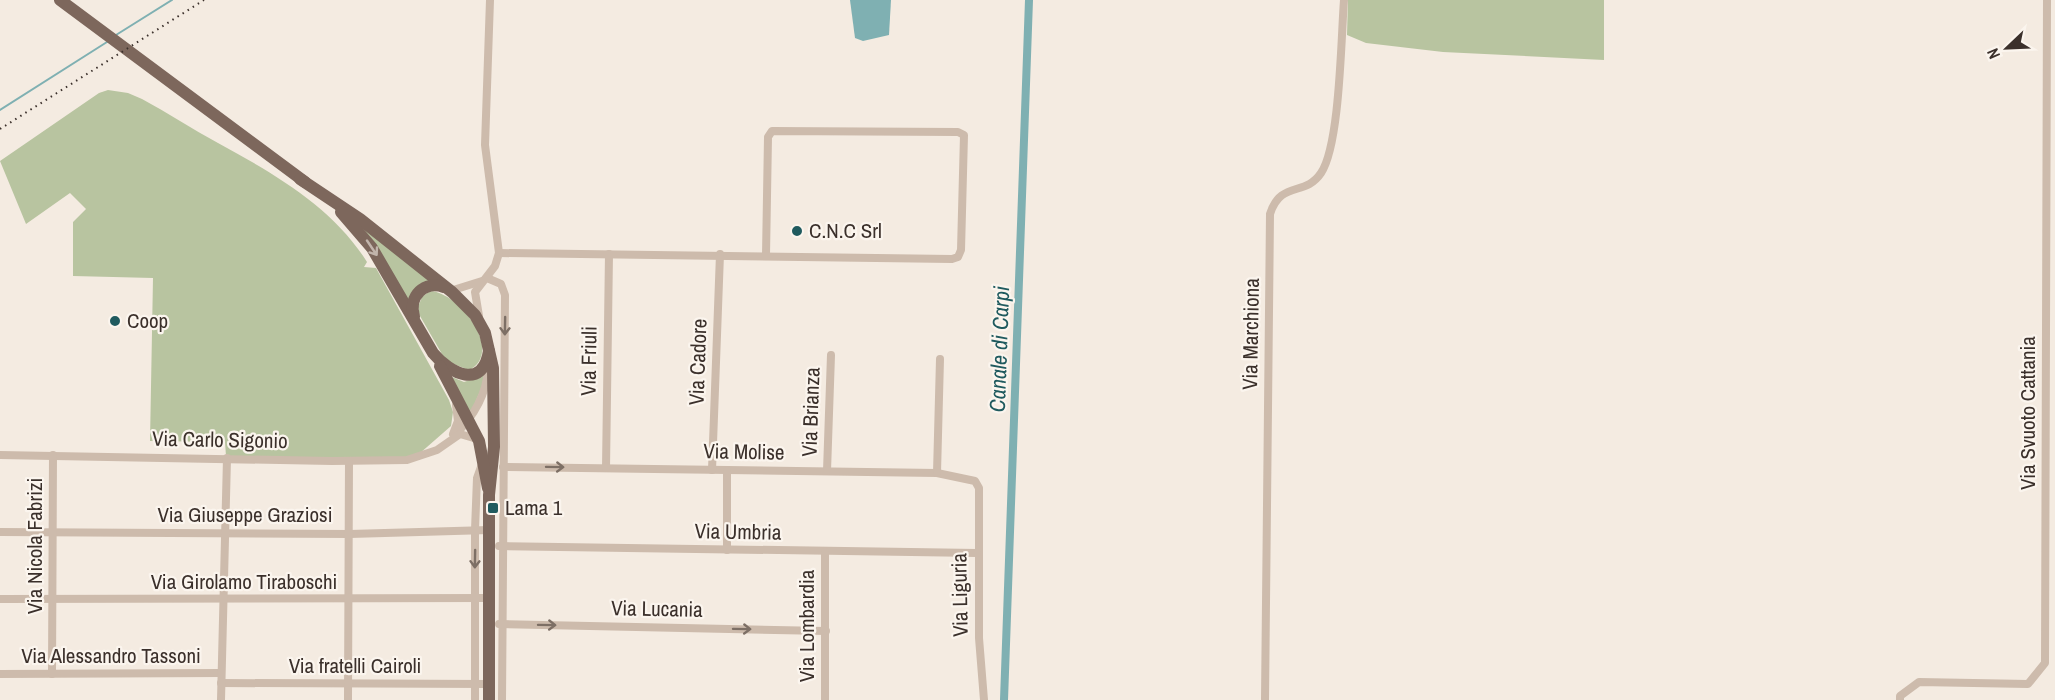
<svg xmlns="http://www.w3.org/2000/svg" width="2055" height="700" viewBox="0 0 2055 700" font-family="'Archivo Narrow',sans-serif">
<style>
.green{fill:#b8c4a0}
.water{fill:#7fb0b2}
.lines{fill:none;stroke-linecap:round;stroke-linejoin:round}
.stream{stroke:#7fb0b2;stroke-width:2}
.canal{stroke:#7fb0b2;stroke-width:8}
.street{stroke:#cdbbac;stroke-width:8}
.primary{stroke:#7d675c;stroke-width:12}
.rail{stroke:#3b302b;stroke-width:2;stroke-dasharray:1.5 4.5;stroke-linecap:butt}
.oneway{stroke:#c2b5ac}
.oneway2{stroke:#7d6f65}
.poi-dot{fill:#1f5a5e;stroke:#fbf5ee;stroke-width:2}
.labels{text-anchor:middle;stroke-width:4.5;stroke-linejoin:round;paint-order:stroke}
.poi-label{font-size:21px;fill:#3b302b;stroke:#fbf5ee;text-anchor:start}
.street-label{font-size:21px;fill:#3b302b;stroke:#fbf5ee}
.water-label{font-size:22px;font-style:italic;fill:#1f5a5e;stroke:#fbf5ee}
</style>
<rect width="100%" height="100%" fill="#f4ebe1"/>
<!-- green -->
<g class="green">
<path d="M1348,0h256v60l-161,-8 -77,-9 -19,-8z"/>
<path d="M108,90l20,3 14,6c26,14 50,30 76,44 55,30 115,64 149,119l-3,5 12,1 73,132 4,12 -2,14 -32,28 -22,5 -171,-3 -1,-14 -75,-1 3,-163 -80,-2v-54l13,-13 -16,-16 -44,31 -26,-63 99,-68z"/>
<path d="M364,226l67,54 -22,23 -47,-74z"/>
<path d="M430,291c29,1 75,61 39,79l-23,-9 -26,-45 -2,-9 4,-10z"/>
<path d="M484,375l-2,12 -12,27 -18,-37 12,5z"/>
</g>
<!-- water -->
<path class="water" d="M850,0h41l-2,35 -26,6 -8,-3z"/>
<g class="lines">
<!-- stream -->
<g class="stream">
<path d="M116,35l56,-35"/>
<path d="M0,110l107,-68"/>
</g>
<!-- canal -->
<path class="canal" d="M1004,700l25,-700"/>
<!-- street -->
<g class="street">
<path d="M499,253l453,6 6,-2 3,-7 3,-115 -6,-3 -186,-1 -4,6 -2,118"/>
<path d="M487,278l14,6 4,11 -3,405"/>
<path d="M450,291l32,-10"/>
<path d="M479,316l-4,-24 20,-26 4,-13 -14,-108 5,-145"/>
<path d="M453,434l5,-13 -2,-16"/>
<path d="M455,435c18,-18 31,-38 33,-65"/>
<path d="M0,455l332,6 75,-1 30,-10 23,-16 17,5"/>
<path d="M503,467l434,6 38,8 4,7v150l5,62"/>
<path d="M606,468l3,-214"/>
<path d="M712,470l8,-216"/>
<path d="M827,471l4,-116"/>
<path d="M937,473l3,-114"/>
<path d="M0,532l350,2 139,-4"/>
<path d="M499,546l478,7"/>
<path d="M727,550v-79"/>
<path d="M825,552v148"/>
<path d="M0,599l488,-1"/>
<path d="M499,624l327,7"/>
<path d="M0,674l221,-1"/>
<path d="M52,674l1,-219"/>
<path d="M221,683l267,1"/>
<path d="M221,700l6,-242"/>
<path d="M348,700l1,-239"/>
<path d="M475,700v-170l2,-52 5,-14"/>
<path d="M1265,700l5,-486c11,-34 35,-17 51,-41 19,-28 20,-135 23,-173"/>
<path d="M1900,700v-4l19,-14 109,2 17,-21 2,-663"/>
</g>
<!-- primary -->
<g class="primary">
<path d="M60,0l245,182"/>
<path d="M300,179l60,40 92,73 23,23 10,18 8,35 1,79 -5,48v205"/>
<path d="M341,212l31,36 61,105c17,21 50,37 56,-2"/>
<path d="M414,316c-6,-20 11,-36 30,-29"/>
<path d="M440,366l39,75 9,47"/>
</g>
<!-- rail -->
<path class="rail" d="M0,129l204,-129"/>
</g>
<!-- one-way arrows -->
<defs><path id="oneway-shaft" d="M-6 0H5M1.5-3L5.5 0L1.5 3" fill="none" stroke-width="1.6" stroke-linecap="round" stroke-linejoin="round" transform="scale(1.5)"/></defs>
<use class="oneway" href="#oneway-shaft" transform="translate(372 248) rotate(56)"/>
<g class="oneway2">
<use href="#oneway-shaft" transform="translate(505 326) rotate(91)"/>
<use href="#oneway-shaft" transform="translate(555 467) rotate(1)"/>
<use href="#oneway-shaft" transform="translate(475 559) rotate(91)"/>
<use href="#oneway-shaft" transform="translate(547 625) rotate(1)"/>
<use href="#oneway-shaft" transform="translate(742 629) rotate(1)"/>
</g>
<!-- markers -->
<g class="poi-dot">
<circle cx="797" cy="231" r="6"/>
<circle cx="115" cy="321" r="6"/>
<rect x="487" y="502" width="12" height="12" rx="3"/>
</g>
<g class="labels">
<!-- poi labels -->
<g class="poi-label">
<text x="809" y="238">C.N.C Srl</text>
<text x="127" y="328">Coop</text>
<text x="505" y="515">Lama 1</text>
</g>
<!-- street labels -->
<g class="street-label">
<text transform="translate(1251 334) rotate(-89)" y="7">Via Marchiona</text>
<text transform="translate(589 361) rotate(-89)" y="7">Via Friuli</text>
<text transform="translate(698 362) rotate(-88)" y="7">Via Cadore</text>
<text transform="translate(811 412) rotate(-88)" y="7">Via Brianza</text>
<text transform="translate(2028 413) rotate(-90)" y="7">Via Svuoto Cattania</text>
<text transform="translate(220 440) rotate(1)" y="7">Via Carlo Sigonio</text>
<text transform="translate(744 452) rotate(1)" y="7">Via Molise</text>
<text x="245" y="522">Via Giuseppe Graziosi</text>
<text transform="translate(738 532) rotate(1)" y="7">Via Umbria</text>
<text transform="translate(35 546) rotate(-90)" y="7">Via Nicola Fabrizi</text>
<text x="244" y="589">Via Girolamo Tiraboschi</text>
<text transform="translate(960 595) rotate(-91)" y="7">Via Liguria</text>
<text transform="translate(657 609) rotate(1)" y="7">Via Lucania</text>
<text transform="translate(807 626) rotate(-90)" y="7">Via Lombardia</text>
<text x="111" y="663">Via Alessandro Tassoni</text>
<text x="355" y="673">Via fratelli Cairoli</text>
</g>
<!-- water labels -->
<g class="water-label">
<text transform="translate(999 349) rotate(-88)" y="8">Canale di Carpi</text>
</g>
</g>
<!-- north arrow -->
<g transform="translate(2007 48) rotate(247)" stroke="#fbf5ee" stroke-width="4.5" paint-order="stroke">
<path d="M0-4.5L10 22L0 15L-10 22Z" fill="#3b302b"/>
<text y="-9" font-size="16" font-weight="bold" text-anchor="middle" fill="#3b302b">N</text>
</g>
</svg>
